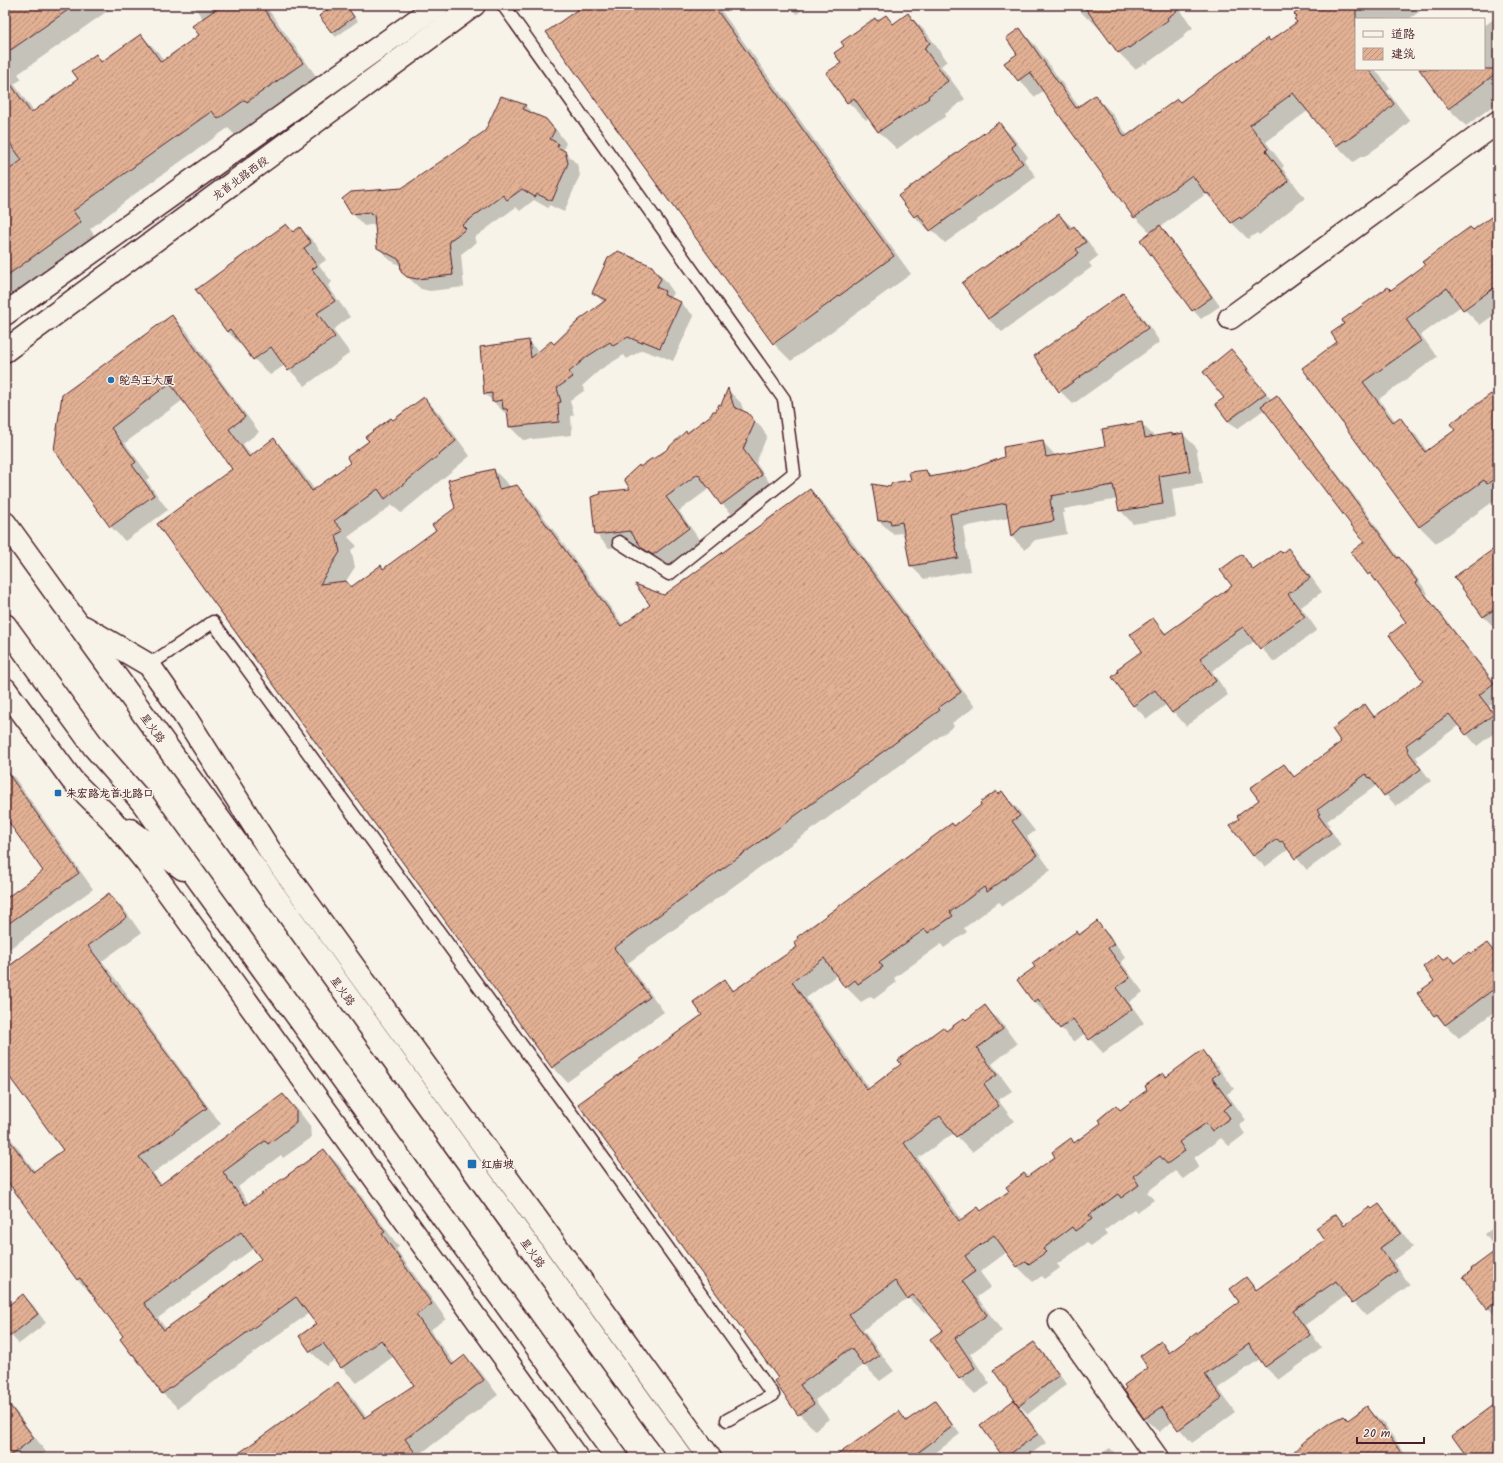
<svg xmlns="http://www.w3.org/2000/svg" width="1503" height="1463" viewBox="0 0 1503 1463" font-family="Kalam,'LXGW WenKai TC',sans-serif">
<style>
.shadow{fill:#0003;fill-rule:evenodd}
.building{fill:url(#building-hatch);stroke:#4a1f2b;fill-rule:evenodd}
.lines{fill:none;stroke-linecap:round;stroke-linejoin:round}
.service-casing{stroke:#4a1f2b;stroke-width:15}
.minor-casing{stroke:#4a1f2b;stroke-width:25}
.tertiary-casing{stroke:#4a1f2b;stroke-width:25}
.primary-casing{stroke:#4a1f2b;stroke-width:25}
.service{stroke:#f7f3e8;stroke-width:12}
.minor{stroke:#f7f3e8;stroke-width:22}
.tertiary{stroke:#f7f3e8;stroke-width:22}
.primary{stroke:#f7f3e8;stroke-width:22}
.poi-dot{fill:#1f6fb2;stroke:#f7f3e8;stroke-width:1.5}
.labels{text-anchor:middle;stroke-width:3;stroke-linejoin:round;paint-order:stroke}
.street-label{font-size:11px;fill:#4a1f2b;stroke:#f7f3e8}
.poi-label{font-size:11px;font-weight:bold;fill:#4a1f2b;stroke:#f7f3e8;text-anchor:start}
</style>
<defs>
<pattern id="building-hatch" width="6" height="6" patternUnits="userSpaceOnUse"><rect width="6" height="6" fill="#e2b194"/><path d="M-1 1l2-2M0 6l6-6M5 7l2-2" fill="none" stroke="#b98f79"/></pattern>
</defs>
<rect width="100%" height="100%" fill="#f7f3e8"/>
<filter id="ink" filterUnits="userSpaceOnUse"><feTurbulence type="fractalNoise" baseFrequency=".025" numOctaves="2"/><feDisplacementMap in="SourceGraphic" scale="8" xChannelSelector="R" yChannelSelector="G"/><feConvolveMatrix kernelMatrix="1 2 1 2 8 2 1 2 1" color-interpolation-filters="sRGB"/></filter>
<g filter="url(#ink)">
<!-- shadow -->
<g class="shadow">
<path d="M5,5h111l-98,69 4,5 -8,5 20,28 46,-33 16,-23 6,6 39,-27 17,17 6,9 36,-26 3,-16 -10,-14h72l54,75 -54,39 -3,-3 -26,20 -8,-8 -96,68 -42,33 7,10 -92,67z"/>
<path d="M335,5h11l12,16 -22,16 -4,-4z"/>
<path d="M586,5h131l194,269 -120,87 -18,-18z"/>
<path d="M788,5h20l-11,9z"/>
<path d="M1074,5h103l16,23 -10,7 1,2 -38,27 -1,-1 -10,6 -16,-16 -9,-13 -21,-22 -1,1z"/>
<path d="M1308,5h121l-20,14h-53v50h19l15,20 -3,2 23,30 -16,14 -30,22 -2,-1 -9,6 -16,-16 -28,-36 -43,32 18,24 -2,2 23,30 -46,37 -2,-2 -9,6 -17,-17 -12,-16 -13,-12 -46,33 8,8 52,71 -19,13 -8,-9 -42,-77 -16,-16 -91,-127 -9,7 -16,-17 -13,-16 12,-10 2,-24 16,16 43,61 16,-11 16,16 17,24 52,-33 118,-81z"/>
<path d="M908,14l18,18 21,29 -6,5 24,33 -20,15 1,2 -29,20 -1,-1 -19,14 -18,-17 -10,-14 -3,2 -18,-18 -21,-28 15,-11 36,-41 8,-5 8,8z"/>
<path d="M1498,16v86l-32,24 -18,-18 -16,-39h52v-43z"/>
<path d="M525,106l9,8 12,5 12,13 8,11 -3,7 14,14 3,11 -16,37 -15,-7 -1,3 -14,-8 -14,11 -4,-4 -42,31 3,4 -16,12 3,33 -34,4 -9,-2 -19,-17 -1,-6 -11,-6 -12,-12 -2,-24 -12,2 -12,-13 50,-24z"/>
<path d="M999,123l13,13 16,21 -4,3 12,17 -91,66 -15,-15 -2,2 -13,-13 -16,-21z"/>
<path d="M1498,213v99l-18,13 -19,-19 -40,29 16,22 -58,42 17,23 4,-3 16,16 11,16 29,-21 35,-34 7,7v95l-62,45 -16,-16 -117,-159 35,-26 53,-51z"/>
<path d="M1059,215l28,25 11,16 -9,7 3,4 -90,65 -14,-13z"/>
<path d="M286,225l8,8 6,-5 16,16 10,16 -7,5 13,17 -4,4 22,31 -17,13 17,23 -45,33 -20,-21 -15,10 -16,-16 -10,-12h-1l-16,-16z"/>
<path d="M651,266l14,14 9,13 -3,5 10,5 13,13 -21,45 -16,-7 -1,1 -14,-5 -15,9 -3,-4 -23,14 -19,17 3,4 -15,11 4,14 -3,1 1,19 -49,5 -13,-13 -1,-13h-3l-21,-20 43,-53 11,11 15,-7 50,-42 -11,-11z"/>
<path d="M1122,294l14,14 24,34 -87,62 -13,-13z"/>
<path d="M172,316l15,15 31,46 41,55 -16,12 8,12 23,-16 15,15 26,35 37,-27 18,-21 23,-21 31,-23 15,15 31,43 -69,57 -9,-8 -44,32 9,9 -6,4 4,17 -9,14 6,6 31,-17 54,-39 19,-23 38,-38 15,15v3l8,-2 15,15 92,125 186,-136 15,15 150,202 -23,16 2,3 -326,237 36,49 -97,70 -14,-15 -319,-598 -51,-69 -58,43 25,34 -4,3 22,30 -43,31 -15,-15 -55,-77z"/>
<path d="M1231,350l25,28 -2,1 18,21 4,-3 11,11 72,94 40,56 11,11 18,24 -2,2 72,91v14l-9,6 9,12v12l-21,16 -18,-21 -43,32 3,4 -2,1 14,19 -35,25 -19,-21 -50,36 3,4 -2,1 13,19 -34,25 -18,-21 -24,18 -11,-11 -22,-31 29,-24 23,-36 11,12 48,-35 22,-36 11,11 49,-36 -18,-59 -27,-37 -11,-11 -3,-32 -101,-133 -28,20 -9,-8 -3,-23z"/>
<path d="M728,390l13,13 3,9 3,2 14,13 6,9 -11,27 18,26 -39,28 -13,-13 -12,-16 -31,23 22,31 -35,25 -10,-6 -15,-16 -32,3 -13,-14 36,-44 8,-22 14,-8 63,-48 5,-5z"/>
<path d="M1141,423l14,14 16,-3 3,2 9,-2 13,13 7,37 -31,5 4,28 -43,7 -13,-14 -2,-11 -54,10 1,4h-2l4,21 -32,6 -10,10 -13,-13 -3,-19 -46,9 7,44 -46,8 -13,-13 -5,-29 -5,-4 -8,1 -14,-13 11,-33 22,-7 14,-10 7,7 36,-7 73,-30 14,15 50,-9z"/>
<path d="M1498,547v84l-14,-14 -28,-39z"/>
<path d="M1288,550l13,13 21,29 -21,15 16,23 -43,32 -19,-21 -21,14 -22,16 16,24 -42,31 -19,-22 -20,15 -14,-14 10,-54 10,-32 14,15 66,-48 8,-30 14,14z"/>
<path d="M5,768l9,9 79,112 -88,63v-53l40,-27 -40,-55z"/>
<path d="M1002,792l15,16 18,23 -8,6 24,33 -48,36 -4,-4 -35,26 3,4 -23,16 -3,-4 -47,34 3,4 -23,17 -3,-3 -10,6 -15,-15 -9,-12 -31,23 64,91 77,-57 19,-11 19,-14 16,15 16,22 -25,20 20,27 -14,9 16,21 -42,31 -18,-19 -36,25 44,62 19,-8 75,-55 15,-17 4,4 127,-93 16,16 16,22 -7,5 19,26 -7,5 6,9 -16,12 -8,-8 -27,20 5,9 -16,12 -8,-8 -28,21 7,8 -17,12 -3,-3 -30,22 3,4 -16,11 -4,-3 -14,10 -16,11 3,4 -15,11 -3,-3 -9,6 -15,-15 -11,-15 -27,20 11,15 -14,10 25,34 -32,23 20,30 -15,10 -16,-16 -15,-48 -17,-19 -3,2 -16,-15 -45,32 31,41 -14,10 -16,-16 -49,35 14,19 -14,11 -16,-16 -24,-33 4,-3 -75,-363 21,-34 10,10 64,-44 156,-120z"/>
<path d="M109,894l15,15 17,24 -39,28 25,33 -1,1 95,129 -68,49 9,12 121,-90 15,15 12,16 1,12 -28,20 -2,-3 -43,32 11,17 75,-54 15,15 60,82 -3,2 50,70 -16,11 25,34 10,-8 15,15 18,24 -79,60 3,3h-188l104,-75 15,15 14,20 49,-33 -22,-29 -37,27 -15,-15 -6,-9 -10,7 -15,-14 -11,-15 18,-13 -9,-11 -131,95 -15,-14 -22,-31 -9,-8 -7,-18 -33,-43 -15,-15 -13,-22 -59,-80v-46l30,40 29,-21 -59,-82v-99zM254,1248l8,11 -96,70 -8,-11z"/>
<path d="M1097,923l13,13 16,22 -5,4 22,30 -14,10 15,21 -41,30 -18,-20 -11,9 -13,-14 -11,-14 -2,1 -14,-13 2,-35 40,-35 4,3z"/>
<path d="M1487,944l11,11v54l-39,29 -24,-23v-34l14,-24 6,6 16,-8z"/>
<path d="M1379,1205l13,13 21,29 -20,14 17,24 -44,31 -19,-21 -42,30 17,23 -43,32 -14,-13 -5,-8 -42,29 17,24 -43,31 -19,-22 -14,11 -14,-14 -20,-28 25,-22 11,-26 10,11 69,-51 6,-24 12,12 68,-50 10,-25 10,10z"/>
<path d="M1498,1224v94l-10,-10 9,-57 -12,-17z"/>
<path d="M23,1295l9,9 14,19 -27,21 -14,-15v-20z"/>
<path d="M1034,1343l9,9 24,32 -39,30 -7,-7 -26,-36z"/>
<path d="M5,1397l41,55 -8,6h-33z"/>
<path d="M1013,1401l8,7 25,35 -21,15h-20l-24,-33z"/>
<path d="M935,1402l7,8 18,24 -31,24h-92l62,-45 9,9z"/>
<path d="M1367,1407l17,17 24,34h-111z"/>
<path d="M1110,1448l9,10h-24z"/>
</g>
<!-- building -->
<g class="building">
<path d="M5,5h70l-70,49z"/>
<path d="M222,5h39l42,58 -56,39 -2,-2 -27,19 -6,-8 -55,39 -84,61 8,11 -76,55v-104l17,-13 -17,-24v-60l26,37 47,-34 -6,-8 24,-17 5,8 40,-28 20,28 38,-27 -7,-9z"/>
<path d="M334,5h12l8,12 -22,16 -13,-17z"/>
<path d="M584,5h129l181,251 -121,88 -227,-312z"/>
<path d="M1083,5h102l-18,13 1,2 -39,28 -1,-1 -10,6z"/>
<path d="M1307,5h49v64h12l26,35 -17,15 -31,22 -1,-1 -9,6 -43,-53 -34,25 -9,7 18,24 -2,2 23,30 -48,38 -1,-2 -9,6 -23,-30 -2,1 -14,-19 -58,43 -72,-99 -32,-47 -12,9 -14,-18 13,-9 -11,-16 14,-10 56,80 19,-13 30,42 52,-38 3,3 88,-64 2,3 27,-19 -3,-3 3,-2 -3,-3z"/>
<path d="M908,13l22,30 -6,5 24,33 -20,15 1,2 -30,21 -1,-1 -20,14 -24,-34 -7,5 -21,-30 15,-10 -7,-10 10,-7 -3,-4 34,-24 2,3 9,-6 7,9z"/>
<path d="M1419,69h79v3l-50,37z"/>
<path d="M501,96l25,9 -3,4 23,10 9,11 -5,9 9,5 -2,3 8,4 3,12 -16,38 -15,-7 -2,3 -13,-8 -15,11 -4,-5 -41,30 4,4 -17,12 4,34 -36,4 -10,-2 -6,-5 -1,-12 -23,-12 -3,-34 -3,1 -1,-3 -19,2 -9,-15 9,-7 51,-4 83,-57z"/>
<path d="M999,122l16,22 -4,3 12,16 -93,68 -12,-17 -4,3 -16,-21z"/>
<path d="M1498,212v73l-35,25 -16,-22 -41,31 15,22 -58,41 30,40 7,-5 25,35 30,-22 -5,-6 41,-30 7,10v72l-11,8 -3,-4 -65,47 -117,-159 35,-26 -6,-9 13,-9 -2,-4 46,-33 3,3 34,-25 -3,-3 48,-35 3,3z"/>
<path d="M1059,214l11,15 4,-3 12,16 -10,7 3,4 -91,66 -26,-36z"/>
<path d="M286,224l7,8 7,-5 11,16 -7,5 13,18 -5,3 23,32 -18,12 18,24 -47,34 -17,-24 -18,13 -23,-31 -3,3 -32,-43h2z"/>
<path d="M1160,225l52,72 -20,14 -52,-71z"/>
<path d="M618,251l34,15 9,13 -5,8 9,4 -1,4 17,7 -21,46 -17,-7 -1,2 -14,-6 -15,9 -3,-4 -22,14 -19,16 4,5 -16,11 4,14 -3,1 1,19 -50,5 -2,-18h-4l-1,-9 -10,2v-9l-8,1 -4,-47 49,-7 2,18 20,-17 3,3 25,-24 27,-20 -14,-7 16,-35z"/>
<path d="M1123,293l25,35 -89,64 -25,-36z"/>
<path d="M172,315l32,46 41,56 -16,12 20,28 25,-19 38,53 38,-28 -3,-6 22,-16 -4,-4 26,-19 2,2 31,-23 32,44 -71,58 -7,-10 -44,32 9,10 -7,4 4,17 -20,32 26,-3 5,6 30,-22 2,4 53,-39 -4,-5 23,-17 -7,-28 46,-11 5,20 18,-4 104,141 29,-21 -15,-21 29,11 146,-106 151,203 -23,16 2,2 -326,238 36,49 -98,71 -395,-544 75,-55 -62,-86 -59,45 25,34 -4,3 22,30 -44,32 -56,-77 8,-55z"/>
<path d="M1231,349l17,20 -2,1 20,23 -38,28 -13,-17 9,-6 -21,-26z"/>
<path d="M728,388l6,19 14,6 7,9 -12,27 19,26 -41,30 -23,-31 -32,23 23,31 -36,27 -11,-7 -12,-17 -35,4 -4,-38 10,-3 -1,-2 30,-3 -6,-10 15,-14 1,2 11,-8h2l12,-8 21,-20 1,2 24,-18 2,-4h3l3,-7 2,1z"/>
<path d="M1277,395l71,95 49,68 2,-1 19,25 -2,1 78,100 -15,12 15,19 -28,21 -17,-21 -43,31 2,4 -1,1 14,19 -37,27 -14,-19 -1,1 -3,-4 -49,36 3,4 -2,1 13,18 -36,26 -13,-18 -2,1 -3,-3 -24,17 -23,-31 9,-6 -2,-3 22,-16 -9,-12 34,-24 10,13 47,-35 -9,-13 33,-25 9,13 49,-36 -34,-46 17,-13 -36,-49 -2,2 -17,-23 13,-10 -103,-136z"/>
<path d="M1142,422l3,16 27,-5v2l11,-2 7,38 -31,5 4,28 -44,7 -6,-26 -62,11 1,3 -2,1 4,21 -32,6 -11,10 -5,-34 -56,11 8,44 -48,8 -8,-44 -11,2 -1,-4 -12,1 -6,-37 18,3 2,-4 19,-3 -2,-8 17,-2 3,7 39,-7 36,-13 -1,-10 40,-7 3,17 59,-11 -3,-17z"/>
<path d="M1498,546v61l-15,10 -29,-40z"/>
<path d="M1288,548l22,30 -22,16 17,23 -45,32 -17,-22 -22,15 -21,16 16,23 -44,32 -17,-23 -22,16 -21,-29 6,-5 -1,-3 25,-18 -12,-17 23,-16 12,16 67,-48 -12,-16 22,-16 11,16 27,-19 2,2z"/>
<path d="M5,769l74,104 -74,53v-27l38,-28 -38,-54z"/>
<path d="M996,791l2,3 4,-3 18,25 -8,5 25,34 -50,37 -3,-5 -34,25 3,4 -25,17 -3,-4 -46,33 4,5 -25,17 -3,-4 -10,8 -21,-30 -32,24 75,108 34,-26 -3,-4 45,-33 3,4 18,-13 2,2 19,-15 18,24 -26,19 20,27 -13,9 15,22 -43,31 -16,-21 -36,27 55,78 19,-14 3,4 28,-20 -3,-4 18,-14 3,4 28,-20 -3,-5 19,-14 3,5 27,-20 -2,-4 17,-14 4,5 27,-20 -2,-4 18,-13 3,4 36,-27 17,23 -7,5 19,26 -7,6 6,8 -18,13 -6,-8 -27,19 6,9 -18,13 -7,-8 -27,20 6,9 -18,13 -3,-4 -29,21 3,4 -17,12 -3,-4 -15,11 -14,11 3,3 -17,12 -3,-3 -9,6 -23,-32 -29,21 11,15 -14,10 25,34 -32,23 20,30 -16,11 -29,-40 13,-9 -30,-35 -6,4 -12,-18 -46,33 30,42 -15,10 -13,-18 -51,37 14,19 -16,11 -24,-34 4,-3 -200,-274 124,-89 -9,-13 32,-23 8,12 64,-44 -3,-5 4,-3 -1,-2 155,-114 2,3 27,-21 -1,-2z"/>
<path d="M109,893l18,24 -39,29 25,33 -1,1 95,128 -68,49 21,28 123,-91 13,16v13l-28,21 -3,-3 -42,31 23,33 78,-56 61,83 -3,2 50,70 -16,11 36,50 13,-10 19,25 -79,59 14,19h-187l106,-76 26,36 50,-33 -33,-45 -40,28 -18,-25 -13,9 -11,-16 17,-12 -20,-27 -134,97 -29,-40 -1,1 -12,-16 3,-3 -43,-58 -3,2 -16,-22 1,-1 -57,-79v-44l28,38 30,-22 -58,-79v-102zM241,1232l20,27 -97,71 -20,-27z"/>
<path d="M1097,921l17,23 -6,4 22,30 -14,10 16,21 -43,31 -16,-21 -13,10 -22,-30 -4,4 -17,-23 18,-13 -3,-4 45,-32 2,4z"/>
<path d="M1487,943l11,14v29l-53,39 -8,-11 -3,2 -17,-23 17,-12 -11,-14 15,-12 5,5 6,-4 5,7 15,-11 2,2z"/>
<path d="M1379,1204l22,29 -21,15 17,23 -45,33 -16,-23 -43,30 17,24 -45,32 -16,-23 -44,31 17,23 -44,32 -16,-23 -18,12 -20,-29 2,-2 -2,-3 24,-17 -8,-12 21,-15 8,12 70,-51 -9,-13 16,-12 10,13 69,-50 -9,-12 20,-14 8,11 26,-18 2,2z"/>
<path d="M1498,1249v52l-11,8 -24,-32 9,-7 -1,-1z"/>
<path d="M23,1294l15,20 -33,26v-32z"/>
<path d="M1034,1342l25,33 -40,31 -26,-36z"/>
<path d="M5,1399l29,39 -27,20h-2z"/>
<path d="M1014,1400l24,34 -34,24 -24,-33z"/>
<path d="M935,1401l18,25 -42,32h-78l66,-47 7,10z"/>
<path d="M1498,1402v56h-30l-16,-22z"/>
<path d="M1367,1406l38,52h-118l18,-17 23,-17 16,-8 4,4z"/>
</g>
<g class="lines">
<!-- service casing -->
<g class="service-casing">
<g id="service">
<path d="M503,5l281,394 10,74 -125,101 -50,-32"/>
<path d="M149,665l64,-43 363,498 197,275 -46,25"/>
</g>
</g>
<!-- minor casing -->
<g class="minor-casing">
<g id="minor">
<path d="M1230,318l268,-196"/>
<path d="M1060,1322l97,136"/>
</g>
</g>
<!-- tertiary casing -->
<g class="tertiary-casing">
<g id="tertiary">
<path d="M5,314l433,-309"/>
<path d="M5,351l469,-346"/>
</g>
</g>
<!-- primary casing -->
<g class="primary-casing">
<g id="primary">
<path d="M5,523l677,935"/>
<path d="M5,625l89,122 48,55 475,656"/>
<path d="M84,627l65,38 35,50 88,139 438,604"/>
<path d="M5,689l67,91 39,39 35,43 431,596"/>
<path d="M130,830l53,39"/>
</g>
</g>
<!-- service -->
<use href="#service" class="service"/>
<!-- minor -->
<use href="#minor" class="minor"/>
<!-- tertiary -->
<use href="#tertiary" class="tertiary"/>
<!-- primary -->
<use href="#primary" class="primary"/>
</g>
</g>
<!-- markers -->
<g class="poi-dot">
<circle cx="111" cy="380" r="4"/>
<rect x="54" y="789" width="8" height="8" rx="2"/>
<rect x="467" y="1159" width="10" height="10" rx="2"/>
</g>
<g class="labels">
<!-- street labels -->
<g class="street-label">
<text transform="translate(240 178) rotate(-36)" y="4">龙首北路西段</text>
<text transform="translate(153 728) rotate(54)" y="4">星火路</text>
<text transform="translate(343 991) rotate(54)" y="4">星火路</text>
<text transform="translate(533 1253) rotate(54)" y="4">星火路</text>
</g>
<!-- poi labels -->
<g class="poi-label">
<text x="119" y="384">鸵鸟王大厦</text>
<text x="66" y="797">朱宏路龙首北路口</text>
<text x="481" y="1168">红庙坡</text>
</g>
</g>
<!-- margin -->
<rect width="1503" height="1463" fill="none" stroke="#f7f3e8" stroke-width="20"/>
<rect x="10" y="10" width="1483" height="1443" fill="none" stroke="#4a1f2b" stroke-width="1.5" filter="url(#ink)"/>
<!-- legend -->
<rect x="1355" y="18" width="130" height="52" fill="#f7f3e8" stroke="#b29e9c"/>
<rect x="1363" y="31" width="20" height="6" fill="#f7f3e8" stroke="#b29e9c"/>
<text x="1391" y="38" font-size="12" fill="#4a1f2b">道路</text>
<rect x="1363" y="48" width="20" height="12" fill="url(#building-hatch)" stroke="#b29e9c"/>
<text x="1391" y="58" font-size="12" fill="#4a1f2b">建筑</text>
<!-- scale -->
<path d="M1357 1437v6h67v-6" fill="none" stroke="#4a1f2b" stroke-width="2"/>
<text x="1363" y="1437" font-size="12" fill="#4a1f2b" stroke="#f7f3e8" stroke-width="3" paint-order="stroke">20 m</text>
</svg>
